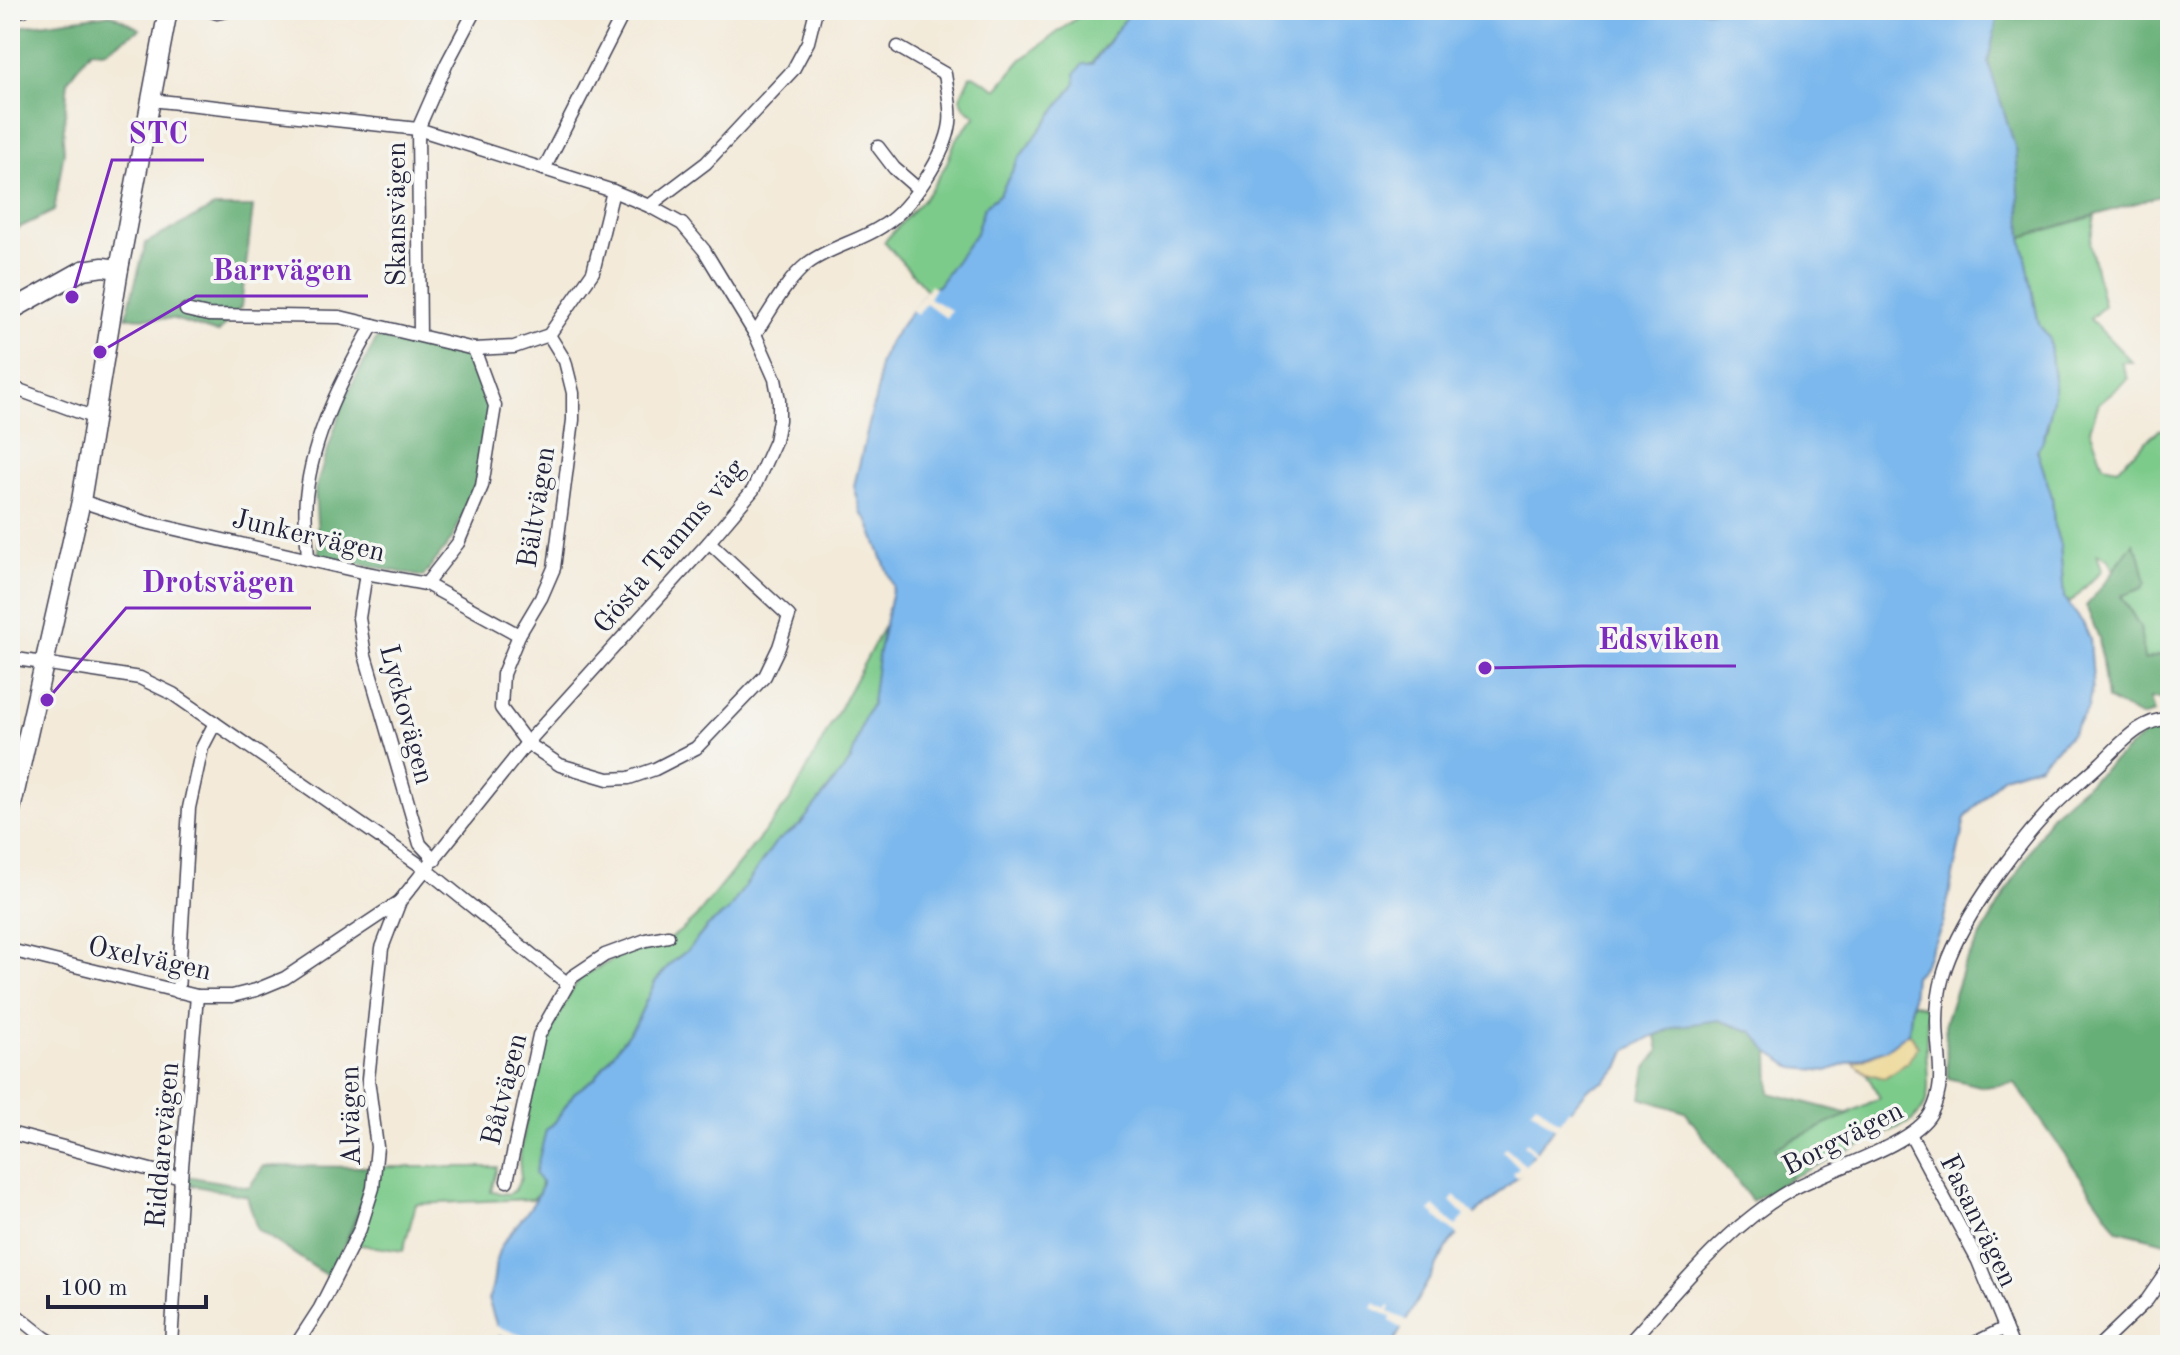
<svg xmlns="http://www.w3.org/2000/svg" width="2180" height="1355" viewBox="0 0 2180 1355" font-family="'Old Standard TT',serif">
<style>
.green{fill:#7dcb8b;stroke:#507663;stroke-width:2}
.forest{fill:#66af77;stroke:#446859;stroke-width:2}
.sand{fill:#eeda9e;stroke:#887e6c;stroke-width:2}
.water{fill:#7bb8ed;stroke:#4e6d94;stroke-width:2}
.pier{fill:#f3ead9}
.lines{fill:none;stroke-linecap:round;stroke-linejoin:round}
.street-casing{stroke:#414053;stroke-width:15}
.secondary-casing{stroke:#414053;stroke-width:21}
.street{stroke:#fff;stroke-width:12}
.secondary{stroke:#fff;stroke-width:18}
.labels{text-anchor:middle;stroke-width:7;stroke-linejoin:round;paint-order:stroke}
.street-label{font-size:28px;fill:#22223b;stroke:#f6f6f2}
.leader{fill:none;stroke:#7b2cbf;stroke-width:3}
.callout-dot{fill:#7b2cbf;stroke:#f6f6f2;stroke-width:3}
.callout-label{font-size:30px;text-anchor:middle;font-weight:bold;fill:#7b2cbf;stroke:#f6f6f2;stroke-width:7;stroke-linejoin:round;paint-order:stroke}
</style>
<rect width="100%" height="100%" fill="#f6f6f2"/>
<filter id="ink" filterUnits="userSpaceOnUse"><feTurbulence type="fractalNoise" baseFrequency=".0125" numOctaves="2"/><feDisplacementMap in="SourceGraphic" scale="16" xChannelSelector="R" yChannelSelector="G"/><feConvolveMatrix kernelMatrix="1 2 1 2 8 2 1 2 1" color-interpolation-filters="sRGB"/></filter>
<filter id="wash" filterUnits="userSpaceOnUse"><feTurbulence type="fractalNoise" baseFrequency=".006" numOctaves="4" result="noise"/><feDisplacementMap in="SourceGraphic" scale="32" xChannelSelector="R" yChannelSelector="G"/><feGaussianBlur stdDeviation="1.8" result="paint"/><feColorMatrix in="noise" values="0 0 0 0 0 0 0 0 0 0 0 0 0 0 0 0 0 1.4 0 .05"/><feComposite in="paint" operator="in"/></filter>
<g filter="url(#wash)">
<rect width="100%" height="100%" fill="#f3ead9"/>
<!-- green -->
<g class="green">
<path d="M1087,10h45l-113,148 -19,36 -16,13 -8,26 -38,53 -11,4 -43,-48 43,-47 19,-30 10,-26 20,-23 -11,-8 -5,-10 10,-22 3,-1 24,14 24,-29z"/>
<path d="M2095,216l-5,27 14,63 -14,13 42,43h-11l7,17 -29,24 -9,26 13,36 14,3 42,-38 11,-2v200l-4,7 2,18 -24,7 -4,-33 -19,-32 20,-7 -8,-44 -20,26 -5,-11 -11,-5 5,16 -32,33 -6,-5 -4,-53 -6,-19 -2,-29 -15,-47 10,-20 8,-43 -6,-50 -10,-12 -17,-88z"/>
<path d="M884,626l-12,78 -8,15 -13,41 -51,65 -25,18 -47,68 -20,15 -19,23 -18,14 -16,19 -19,41 -41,55 -21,15 -19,29 -9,8 -6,62 -7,7 -117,5 -13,47 -56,-8 14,-35 11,-41h125l-6,25 18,2 6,-4 6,-12 -2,-18 13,-71 5,-5 1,-13 11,-35 21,-43 12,-17 40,-21 49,-17 12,-9 13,-12 95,-118z"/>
<path d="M1912,1003l16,5c-1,18 -3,38 -1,57 2,23 4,40 -15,56l-121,57 -17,-30 106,-50 -14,-25 18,4 34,-31 -9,-14z"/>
</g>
<!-- forest -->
<g class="forest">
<path d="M1999,10h171v183l-148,44 -6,-87 -28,-88z"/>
<path d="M111,14l29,15 -35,22 -14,-1 -23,30 -5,59 1,12 -10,60 -44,21v-204z"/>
<path d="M214,207h39l-12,100 -23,26 -44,-14 -48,-2 20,-74z"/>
<path d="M377,338l93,19 20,46 -16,87 -22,49 -29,38 -104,-22 -4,-65 29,-90z"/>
<path d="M2133,543l7,13 6,26 -4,6 -21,8 19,31 4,33 24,-7 -2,-18 4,-7v71l-20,-1 4,15 -12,4 -35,-18 -8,-61 -13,-32c18,-20 31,-41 47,-63z"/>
<path d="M2168,724h2v519l-52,-13 -103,-147 -31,4 -36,-9 -3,-55 18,-56 88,-152 94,-81z"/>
<path d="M1719,1020l34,12 16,20 1,41 80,21 -75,34 16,30 -39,23 -67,-89 -44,-14 5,-30 13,-17 -3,-15 21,-10z"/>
<path d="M264,1166l108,1c-11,39 -24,74 -43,110l-72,-48 -10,-33 -62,-12 1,-8 63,11z"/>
</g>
<!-- sand -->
<path class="sand" d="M1909,1032l9,14 -11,17 -23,15 -18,-5 -12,-10 33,-14z"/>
<!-- water -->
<path class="water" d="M1132,10h867l-11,52 28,88 6,87 17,88 10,12 4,35 2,15 -5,27 -8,29 -5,7 15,47 2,29 6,19 4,53 19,25 7,16 3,41 -5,28 -17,26 -32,31 -36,11 -38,42 -22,106 -21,44 -8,8 -5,56 -22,17 -60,22 -33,-3 -25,-16 -16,-20 -34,-12 -41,6 -27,11 -25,14 -7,17 -15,14 -15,6 -49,57 -21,31 -44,38 -26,30 -57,101h-889l-15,-46c10,-17 3,-37 14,-54 11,-18 37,-42 40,-62l-7,-9 11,-44 9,-8 19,-29 21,-15 41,-55 19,-41 16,-19 18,-14 19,-23 20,-15 47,-68 25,-18 51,-65 13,-41 8,-15 6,-48 15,-70 -26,-67 -5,-5 -8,-28 24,-99 1,-22 11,-24 37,-51 11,-4 38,-53 8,-26 16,-13 19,-36 57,-75 -1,-9 8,-10h9z"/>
<!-- pier -->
<g class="pier">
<path d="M930,285l5,3 -6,10 22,12 -5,8 -20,-15 -9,12 -6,-5z"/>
<path d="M1536,1103l23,19 10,-13 4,3 -16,18 -26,-21z"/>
<path d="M1527,1142l12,12 -13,20 -2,-2 -6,6 -5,-5 6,-6 -16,-16 3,-3 19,17 10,-10 -11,-10z"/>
<path d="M1455,1196l21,20 -18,20 -28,-25 4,-5 22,20 9,-10 -15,-15z"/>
<path d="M1375,1303l11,6 3,-3 2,1 -2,5 20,9 -5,9 -14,-9 1,-4 -19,-9z"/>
<path d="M494,1325l53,20h-22l-31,-12z"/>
</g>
</g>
<g filter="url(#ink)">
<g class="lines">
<!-- street casing -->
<g class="street-casing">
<g id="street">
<path d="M151,10l16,4"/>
<path d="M208,10l9,3 15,-3"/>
<path d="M10,13l14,-3"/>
<path d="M151,100l267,29 195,62 36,15 33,18 22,26 51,84 20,45 4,21v20l-4,21 -22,49 -44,52 -182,201 -127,158 -18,47 -14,131 9,68 -4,41 -13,41 -40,79 -24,37"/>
<path d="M878,147l16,21 23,20"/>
<path d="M544,169l81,-159"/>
<path d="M649,206l57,-43 87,-93 15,-28 8,-32"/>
<path d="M186,310l22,5 132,2 134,32 40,-2 35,-12 44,-63 20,-81"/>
<path d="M755,334c16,-23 30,-52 52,-70 22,-17 54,-23 77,-39 27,-17 62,-71 66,-102 2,-16 -3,-34 -5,-49l-47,-27"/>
<path d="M420,335l-2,-206 29,-66 28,-53"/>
<path d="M549,335l16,26 8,32v27l-19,148 -13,30 -22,37 -16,39 -2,34 26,35 33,22 48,14 21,-1 26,-9 41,-21 69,-72 14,-29 10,-31 -80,-74"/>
<path d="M10,394l9,-4 76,28"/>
<path d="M81,501l64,21 221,51 60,11 93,51"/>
<path d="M308,558c-1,-20 -4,-41 -2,-61 7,-63 36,-118 67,-172"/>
<path d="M366,573l-7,45 6,37 55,189 15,16"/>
<path d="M426,584l32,-41 24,-57 13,-80 -21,-57"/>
<path d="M10,658l130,20 33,16 254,176 141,114"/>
<path d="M10,950l187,46h35l24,-6 29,-12 114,-76"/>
<path d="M178,992l11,-184 13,-60 13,-25"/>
<path d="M10,1133l171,45"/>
<path d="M1910,1134l68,127 34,84"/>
<path d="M507,1181l32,-146 33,-58 33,-22 41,-15 22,-4"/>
<path d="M10,1310l35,28 12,7"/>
<path d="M171,1345l10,-167 16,-182"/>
<path d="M1627,1345c50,-54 98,-117 162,-154 34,-20 124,-45 142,-78 13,-25 9,-45 7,-71 -2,-22 -1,-45 5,-66 14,-51 68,-124 104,-163 16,-18 36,-33 54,-50 19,-18 40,-45 69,-44"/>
<path d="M1971,1345l34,-17"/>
<path d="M2100,1345l47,-45 23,-33"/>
</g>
</g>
<!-- secondary casing -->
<g class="secondary-casing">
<g id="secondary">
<path d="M10,311l73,-41 20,-3 16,2"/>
<path d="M10,814l71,-313 38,-232 49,-259"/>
</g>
</g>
<!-- street -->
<use href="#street" class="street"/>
<!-- secondary -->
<use href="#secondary" class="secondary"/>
</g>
</g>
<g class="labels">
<!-- street labels -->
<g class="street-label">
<text transform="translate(395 214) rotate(-90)" y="10">Skansvägen</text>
<text transform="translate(535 507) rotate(-81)" y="10">Bältvägen</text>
<text transform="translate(309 534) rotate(13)" y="10">Junkervägen</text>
<text transform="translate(668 545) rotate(-50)" y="10">Gösta Tamms väg</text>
<text transform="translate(408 714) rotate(75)" y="10">Lyckovägen</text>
<text transform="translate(150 957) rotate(12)" y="10">Oxelvägen</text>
<text transform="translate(503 1089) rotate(-76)" y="10">Båtvägen</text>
<text transform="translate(349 1116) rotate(-91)" y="10">Alvägen</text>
<text transform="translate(1842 1137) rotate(-27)" y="10">Borgvägen</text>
<text transform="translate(161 1145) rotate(-85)" y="10">Riddarevägen</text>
<text transform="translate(1980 1220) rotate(64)" y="10">Fasanvägen</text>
</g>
</g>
<!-- callouts -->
<path class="leader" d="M72 297L112 160H204M100 352L196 296H368M47 700L126 608H311M1485 668L1582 666H1736"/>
<g class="callout-dot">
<circle cx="72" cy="297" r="8"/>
<circle cx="100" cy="352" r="8"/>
<circle cx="47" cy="700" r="8"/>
<circle cx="1485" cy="668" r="8"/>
</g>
<g class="callout-label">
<text x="158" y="143">STC</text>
<text x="282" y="280">Barrvägen</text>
<text x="218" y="592">Drotsvägen</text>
<text x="1659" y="649">Edsviken</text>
</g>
<!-- margin -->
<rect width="2180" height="1355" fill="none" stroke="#f6f6f2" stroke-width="40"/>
<!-- scale -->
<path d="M48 1295v12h158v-12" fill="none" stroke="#22223b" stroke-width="4"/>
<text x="60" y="1295" font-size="24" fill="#22223b" stroke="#f6f6f2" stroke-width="6" paint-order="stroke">100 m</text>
</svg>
